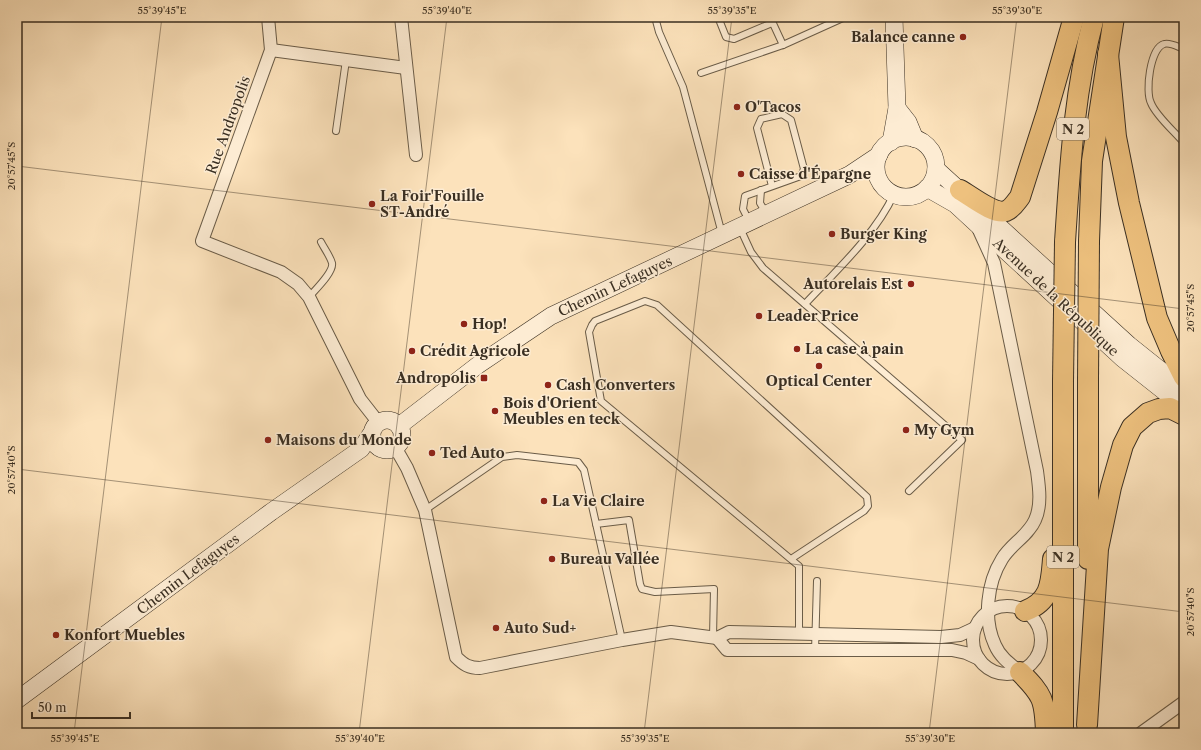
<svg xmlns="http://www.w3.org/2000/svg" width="1201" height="750" viewBox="0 0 1201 750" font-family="'Libre Caslon Text',serif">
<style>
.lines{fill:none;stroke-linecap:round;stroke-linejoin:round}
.service-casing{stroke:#6a5c48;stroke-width:8}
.minor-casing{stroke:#6a5c48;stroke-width:14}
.secondary-casing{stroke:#3a2f22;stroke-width:18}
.trunk-casing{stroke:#3a2f22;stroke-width:22}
.service{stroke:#fdecd3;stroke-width:6}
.minor{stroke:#fdecd3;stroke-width:12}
.secondary{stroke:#fdecd3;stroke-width:17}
.trunk{stroke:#eec17e;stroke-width:20}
.trunk-bridge-casing{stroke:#3a2f22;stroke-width:22;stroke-linecap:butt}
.trunk-bridge{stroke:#eec17e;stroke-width:20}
.ticks{fill:none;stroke:#3a2f22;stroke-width:1;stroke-opacity:0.45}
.poi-dot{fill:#8f2418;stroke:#fdecd3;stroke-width:1.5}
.labels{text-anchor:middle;stroke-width:3;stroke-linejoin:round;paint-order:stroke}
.shield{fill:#fdecd3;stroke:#746857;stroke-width:1}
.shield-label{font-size:13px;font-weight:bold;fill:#3a2f22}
.poi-label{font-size:14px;font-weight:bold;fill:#3a2f22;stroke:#fdecd3;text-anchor:start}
.street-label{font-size:14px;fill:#3a2f22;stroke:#fdecd3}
.neatline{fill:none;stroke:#3a2f22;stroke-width:1.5}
.ticks-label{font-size:10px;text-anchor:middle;fill:#3a2f22}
</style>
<rect width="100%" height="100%" fill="#fce2bb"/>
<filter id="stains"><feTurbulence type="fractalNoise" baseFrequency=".005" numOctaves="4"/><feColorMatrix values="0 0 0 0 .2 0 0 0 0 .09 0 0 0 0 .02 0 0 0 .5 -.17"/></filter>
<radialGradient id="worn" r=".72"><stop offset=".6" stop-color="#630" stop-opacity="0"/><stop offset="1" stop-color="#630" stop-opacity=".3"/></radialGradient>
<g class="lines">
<!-- service casing -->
<g class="service-casing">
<g id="service">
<path d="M655,17l4,15 24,55 39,147"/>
<path d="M718,17l8,20 8,2 38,-16"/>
<path d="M770,17l13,28"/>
<path d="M1184,49c-6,-2 -14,-7 -20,-5 -14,4 -19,48 -13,59 5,13 24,29 33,40"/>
<path d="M701,73l82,-28 62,-28"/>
<path d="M336,131l10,-71"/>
<path d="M761,190l-1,13 6,10"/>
<path d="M749,221l-6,-12 2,-13 56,-20 3,-7 -13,-49 -9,-6 -21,5 -4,9 15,58"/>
<path d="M740,228l11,24 12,16 199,172 -53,51"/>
<path d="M309,297c6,-7 25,-25 23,-34 -2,-7 -8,-15 -11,-21"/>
<path d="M805,304c30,-32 71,-70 89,-110"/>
<path d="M425,510l77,-53 15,-2 61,7 6,8 38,170"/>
<path d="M596,524l33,-4 11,64 2,5 13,3 59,-3 -1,48"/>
<path d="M791,559l73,-48 4,-5 -1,-9 -210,-192 -12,-4 -50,20 -3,4 -3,7 12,69 198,165v67"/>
<path d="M815,651l2,-70"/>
</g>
</g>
<!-- minor casing -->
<g class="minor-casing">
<g id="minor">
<path d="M268,17l3,33 -69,191 79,31 17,12 11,13 51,102 18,23"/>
<path d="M401,17l15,138"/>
<path d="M271,50l135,18"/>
<path d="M979,230l15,33 43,208c2,15 5,34 -2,49 -7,16 -24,24 -33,39 -15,24 -19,60 -7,86 5,12 15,19 25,27"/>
<path d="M395,447l12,21 18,42 31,147c8,8 13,11 24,11l142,-28 49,-8 46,6 12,-6 212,5 19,-2 15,-7"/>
<circle cx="1007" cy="640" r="34"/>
<path d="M717,638l10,12h225l14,3 13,6"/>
<path d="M1141,733l43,-31"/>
</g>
</g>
<!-- secondary casing -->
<g class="secondary-casing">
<g id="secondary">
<path d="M897,108l11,14 7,17"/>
<circle cx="906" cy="167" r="30"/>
<path d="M891,142l6,-34 -3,-91"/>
<path d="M936,169l193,176 55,44"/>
<path d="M927,188l28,16 167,154 62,49"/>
<circle cx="387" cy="435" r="15"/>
<path d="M399,426l79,-61 73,-49 298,-141 30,-20"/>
<path d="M17,700l254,-188 90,-63 10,-15"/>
</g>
</g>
<!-- trunk casing -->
<g class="trunk-casing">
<g id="trunk">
<path d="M1108,54l8,83 13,66 28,115 14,33 13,26"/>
<path d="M960,190c11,6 34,25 46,21 6,-2 10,-9 14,-14l27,-85 27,-95"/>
<path d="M1089,241l3,-80 22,-144"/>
<path d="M1065,242c5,-76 9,-151 29,-225"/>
<path d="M1088,559v-178"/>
<path d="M1025,611c26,-10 26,-28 28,-52"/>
<path d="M1020,672c23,23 25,28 26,61"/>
<path d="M1087,725l11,-176 13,-62 12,-42 9,-18 16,-14 11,-4 11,-1 14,7"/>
<path d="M1063,733v-352"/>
</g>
</g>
<!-- service -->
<use href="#service" class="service"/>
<!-- minor -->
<use href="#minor" class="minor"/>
<!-- secondary -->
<use href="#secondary" class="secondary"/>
<!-- trunk -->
<use href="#trunk" class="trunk"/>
<!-- trunk-bridge casing -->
<g class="trunk-bridge-casing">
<g id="trunk-bridge">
<path d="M1063,381l2,-139"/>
<path d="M1088,381l1,-140"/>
</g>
</g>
<!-- trunk-bridge -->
<use href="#trunk-bridge" class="trunk-bridge"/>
</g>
<!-- ticks -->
<path class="ticks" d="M17,166l1167,143M17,469l1167,143M74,733l88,-716M359,733l88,-716M644,733l88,-716M929,733l88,-716"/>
<!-- markers -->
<g class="poi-dot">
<circle cx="963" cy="37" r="4"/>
<circle cx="737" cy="107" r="4"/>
<circle cx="741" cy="174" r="4"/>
<circle cx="372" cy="204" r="4"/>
<circle cx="832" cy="234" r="4"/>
<circle cx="911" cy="284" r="4"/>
<circle cx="759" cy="316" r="4"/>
<circle cx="464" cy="324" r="4"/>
<circle cx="797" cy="349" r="4"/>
<circle cx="412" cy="351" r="4"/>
<circle cx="819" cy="366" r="4"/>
<rect x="480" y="374" width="8" height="8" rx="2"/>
<circle cx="548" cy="385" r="4"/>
<circle cx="495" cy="411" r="4"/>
<circle cx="906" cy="430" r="4"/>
<circle cx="268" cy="440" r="4"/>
<circle cx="432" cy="453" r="4"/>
<circle cx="544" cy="501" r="4"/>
<circle cx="552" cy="559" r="4"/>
<circle cx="496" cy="628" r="4"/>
<circle cx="56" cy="635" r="4"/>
</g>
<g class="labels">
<!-- shield labels -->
<g class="shield">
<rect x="1057" y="118" width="32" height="22" rx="3"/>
<rect x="1047" y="546" width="32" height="22" rx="3"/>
</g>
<g class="shield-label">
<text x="1073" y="134">N 2</text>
<text x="1063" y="562">N 2</text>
</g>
<!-- poi labels -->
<g class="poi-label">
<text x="955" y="42" text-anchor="end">Balance canne</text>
<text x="745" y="112">O'Tacos</text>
<text x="749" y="179">Caisse d'Épargne</text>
<text x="380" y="201">La Foir'Fouille<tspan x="380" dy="16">ST-André</tspan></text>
<text x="840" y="239">Burger King</text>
<text x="903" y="289" text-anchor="end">Autorelais Est</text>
<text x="767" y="321">Leader Price</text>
<text x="472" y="329">Hop!</text>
<text x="805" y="354">La case à pain</text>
<text x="420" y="356">Crédit Agricole</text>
<text x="476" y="383" text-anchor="end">Andropolis</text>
<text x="819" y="386" text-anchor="middle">Optical Center</text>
<text x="556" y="390">Cash Converters</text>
<text x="503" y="408">Bois d'Orient<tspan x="503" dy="16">Meubles en teck</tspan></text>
<text x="914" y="435">My Gym</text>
<text x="276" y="445">Maisons du Monde</text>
<text x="440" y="458">Ted Auto</text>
<text x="552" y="506">La Vie Claire</text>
<text x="560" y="564">Bureau Vallée</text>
<text x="504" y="633">Auto Sud+</text>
<text x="64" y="640">Konfort Muebles</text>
</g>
<!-- street labels -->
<g class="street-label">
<text transform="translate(228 125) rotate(-70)" y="5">Rue Andropolis</text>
<text transform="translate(615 286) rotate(-25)" y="5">Chemin Lefaguyes</text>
<text transform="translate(1056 297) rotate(43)" y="5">Avenue de la République</text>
<text transform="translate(188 574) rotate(-37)" y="5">Chemin Lefaguyes</text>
</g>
</g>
<!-- margin -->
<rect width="1201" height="750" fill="none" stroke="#fce2bb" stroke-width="44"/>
<!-- scale -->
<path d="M32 712v6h98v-6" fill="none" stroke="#3a2f22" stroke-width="2"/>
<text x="38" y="712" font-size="12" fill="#3a2f22" stroke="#fdecd3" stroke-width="3" paint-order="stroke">50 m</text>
<rect x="22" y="22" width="1157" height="706" class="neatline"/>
<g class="ticks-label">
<text x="162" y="14">55°39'45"E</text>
<text x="447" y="14">55°39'40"E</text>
<text x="732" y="14">55°39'35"E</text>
<text x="1017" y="14">55°39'30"E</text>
<text transform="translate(11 166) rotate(-90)" y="4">20°57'45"S</text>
<text transform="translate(1190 308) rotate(-90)" y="4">20°57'45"S</text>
<text transform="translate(11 470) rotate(-90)" y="4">20°57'40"S</text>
<text transform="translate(1190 612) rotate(-90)" y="4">20°57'40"S</text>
<text x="75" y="742">55°39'45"E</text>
<text x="360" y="742">55°39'40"E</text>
<text x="645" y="742">55°39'35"E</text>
<text x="930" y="742">55°39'30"E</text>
</g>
<rect width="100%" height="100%" filter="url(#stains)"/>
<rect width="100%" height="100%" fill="url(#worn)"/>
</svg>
